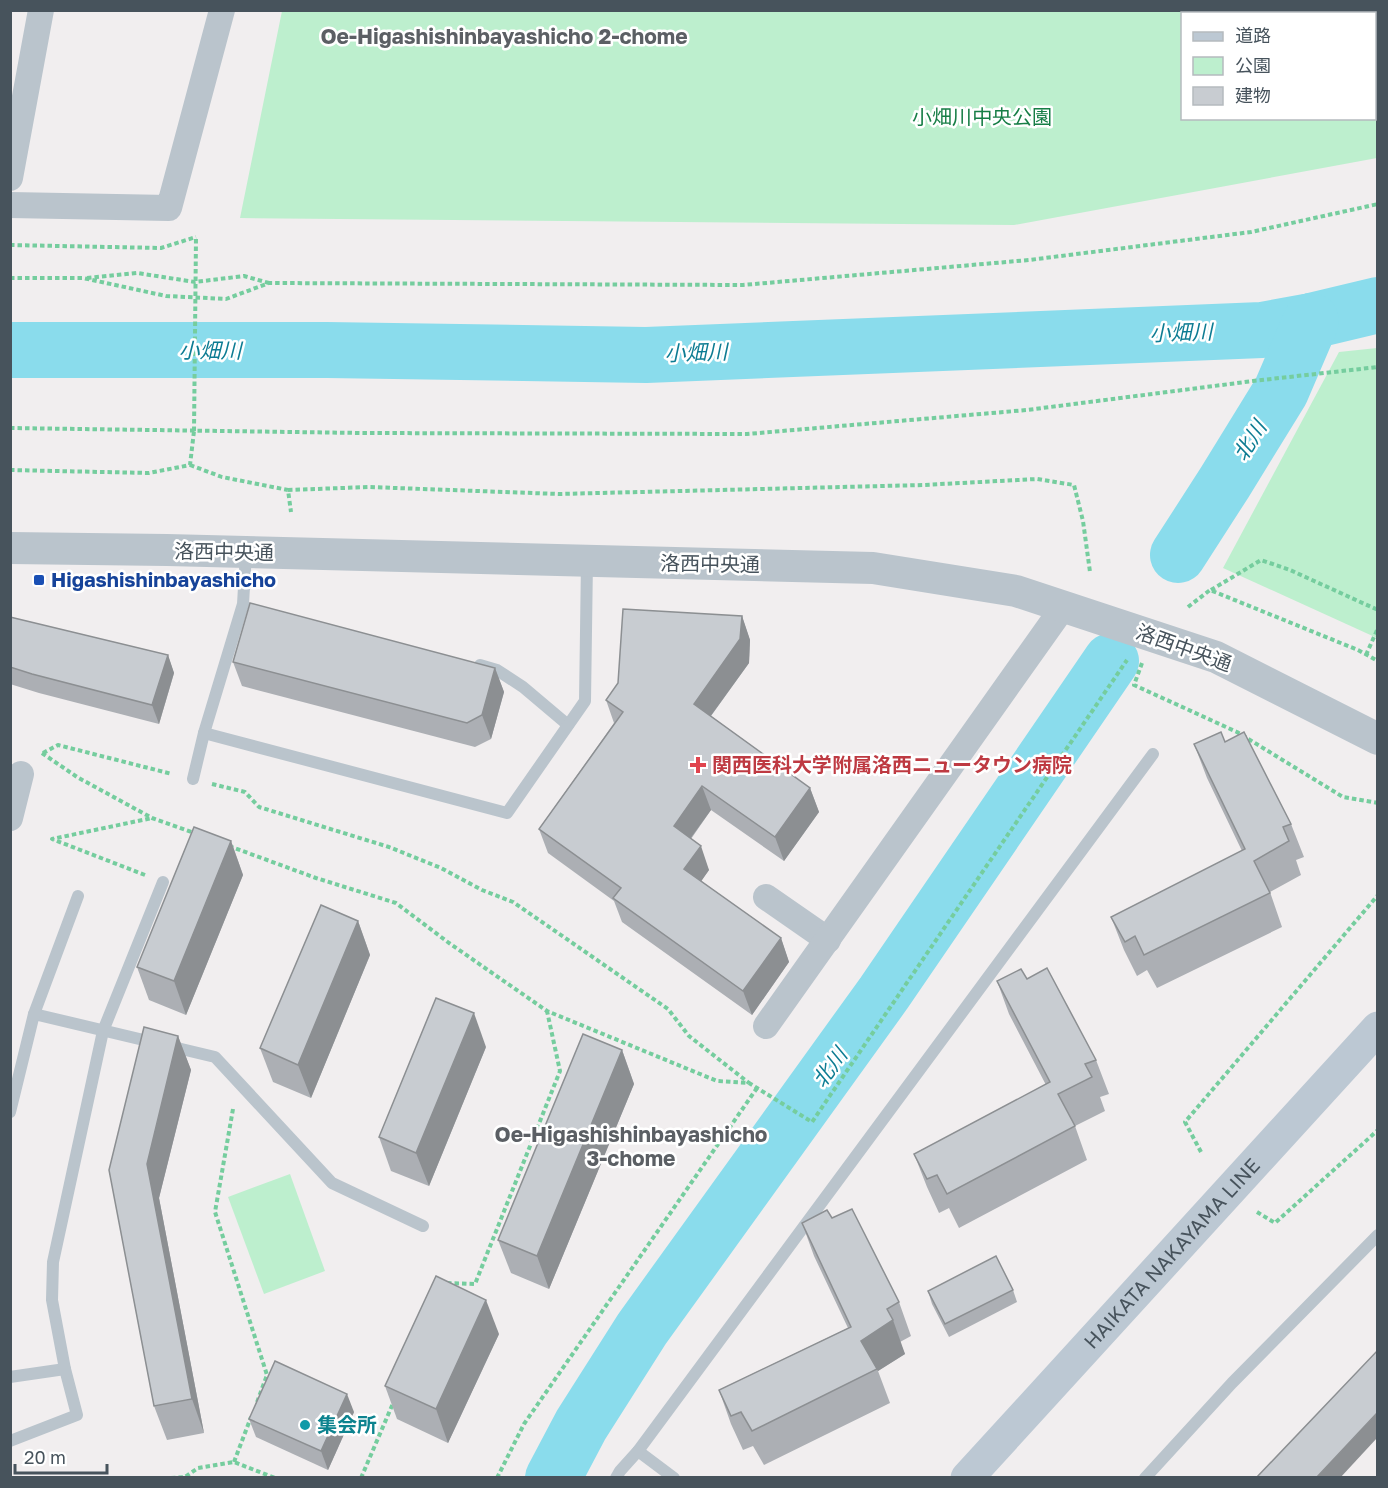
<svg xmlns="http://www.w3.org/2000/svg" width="1388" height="1488" viewBox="0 0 1388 1488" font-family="'Golos Text','Noto Sans JP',sans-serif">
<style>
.green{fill:#bdefce;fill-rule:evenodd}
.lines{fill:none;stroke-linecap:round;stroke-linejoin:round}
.river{stroke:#8adcec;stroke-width:56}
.path{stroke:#75cd9e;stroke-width:4;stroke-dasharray:4.5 3;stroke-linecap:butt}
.service{stroke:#bac4cc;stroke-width:12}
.minor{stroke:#bac4cc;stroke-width:26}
.tertiary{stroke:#bac4cc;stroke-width:32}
.secondary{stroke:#bcc8d3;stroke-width:33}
.path-bridge{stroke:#75cd9e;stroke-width:4;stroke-dasharray:4.5 3;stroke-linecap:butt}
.wall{fill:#acafb4}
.shaded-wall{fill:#8c8f92}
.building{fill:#c8ccd1;stroke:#8c8f92;stroke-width:1.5}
.transit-dot{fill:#1a4fb4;stroke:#fff;stroke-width:2}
.health-dot{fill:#e0444e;stroke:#fff;stroke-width:2}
.culture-dot{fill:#0f9aa8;stroke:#fff;stroke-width:2}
.labels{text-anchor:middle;stroke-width:5;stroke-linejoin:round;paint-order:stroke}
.park-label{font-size:20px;fill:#177e46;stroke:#fff}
.street-label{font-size:20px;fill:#47535c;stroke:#fff}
.transit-label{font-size:20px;font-weight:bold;fill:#164399;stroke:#fff;text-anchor:start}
.health-label{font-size:20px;font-weight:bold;fill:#be3a42;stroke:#fff;text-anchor:start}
.culture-label{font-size:20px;font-weight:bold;fill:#0d838f;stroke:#fff;text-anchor:start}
.neighbourhood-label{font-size:21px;font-weight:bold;fill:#5b5f64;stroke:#fff}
.water-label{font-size:21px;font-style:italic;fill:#0d7c93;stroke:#fff}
</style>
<rect width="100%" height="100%" fill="#f1eeef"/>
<!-- green -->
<g class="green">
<path d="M282,11h1095v147l-363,67 -774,-7zM1182,14h192v104h-192z"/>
<path d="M1377,348h1l-1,290 -154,-70 116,-216z"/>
<path d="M290,1174l35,97 -61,23 -36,-97z"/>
</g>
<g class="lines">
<!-- river -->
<g class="river">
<path d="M10,350h317l319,5 616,-25 49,-9 67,-16"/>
<path d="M1178,555l47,-73 56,-91 30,-70"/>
<path d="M553,1478l28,-53 61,-96 242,-336 227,-332"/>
</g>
<!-- path -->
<g class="path">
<path d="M10,245l151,3 35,-11"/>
<path d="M10,278h73l83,18 60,3 43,-16 474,2 286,-25 222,-28 127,-28"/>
<path d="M87,278l50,-5 58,9 49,-6 25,7"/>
<path d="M10,428l353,5 384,1 280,-24 226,-29 125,-14"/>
<path d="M190,465l32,12 66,13 3,22"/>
<path d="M10,470l139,3 41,-8 4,-34"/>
<path d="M288,490l81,-3 190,7 364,-9 114,-6 37,6 9,36 7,51"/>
<path d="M1211,590l50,-30 29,10 88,40"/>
<path d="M1188,607l22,-17 148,60 20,11"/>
<path d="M1366,655l12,-27"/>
<path d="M1142,663l-8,22 103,47 106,65 35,6"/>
<path d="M42,753l35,24 75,41 45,16"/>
<path d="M43,753l15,-8 114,29"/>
<path d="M212,784l33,8 14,15 130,40 52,21 41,22 31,12 155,107 21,27 60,47"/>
<path d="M229,846l87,32 80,25 53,40 98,68 170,70 32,2 63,39 315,-462"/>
<path d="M145,875l-93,-36 100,-21"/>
<path d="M233,1109l-18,103 52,163 -11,30"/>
<path d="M1201,1152l-16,-30 193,-227"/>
<path d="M1257,1212l18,11 103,-93"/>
<path d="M447,1283l28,1 85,-213 -13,-60"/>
<path d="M234,1462l17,-45"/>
<path d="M171,1478l14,-1 13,-9 36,-6 41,16"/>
<path d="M361,1478l33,-77"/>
<path d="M497,1478l27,-54 233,-336"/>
</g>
<!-- service -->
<g class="service">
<path d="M480,665l17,5 26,17 45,38"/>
<path d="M204,733l303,80 78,-112 2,-140"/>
<path d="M193,779l11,-46 39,-129 3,-51"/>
<path d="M34,1014l181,43 117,126 91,43"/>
<path d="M10,1112l24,-98 44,-118"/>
<path d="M10,1377l55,-8"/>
<path d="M10,1441l67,-26 -12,-46 -13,-69 1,-38 50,-231 60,-149"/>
<path d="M638,1451l36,27"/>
<path d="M616,1478l4,-7 18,-20 515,-697"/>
<path d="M1145,1478l87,-95 146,-148"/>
</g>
<!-- minor -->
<g class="minor">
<path d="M10,178l31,-168"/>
<path d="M10,205l159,3 53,-198"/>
<path d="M10,818l11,-44"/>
<path d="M766,897l62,43"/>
<path d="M766,1026l298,-420"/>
</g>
<!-- tertiary -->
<path class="tertiary" d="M10,548l157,2 706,18 143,23 200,66 162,82"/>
<!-- secondary -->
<path class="secondary" id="s1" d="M967,1478l411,-450"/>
<!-- path-bridge -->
<path class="path-bridge" d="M194,431l2,-194"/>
</g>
<!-- wall -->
<g class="wall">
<path d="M742,616l8,24 -1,23 -38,53 99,72 9,24 -35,49 -73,-51 -20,29 18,31 -8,11 80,57 8,24 -37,53 -130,-93 -8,-21 -66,-48 -9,-24 75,-106 -8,-23z"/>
<path d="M10,617l158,38 6,18 -15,51 -120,-31 -29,-9z"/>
<path d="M233,662l262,6 9,24 -13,47 -16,8 -233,-61z"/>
<path d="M1225,742l66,82 13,33 -8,3 5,15 -31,17 12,35 -125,61 -10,-18 -10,6 -13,-26 -13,-33 131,-66 -35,-73 -13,-34z"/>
<path d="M231,841l12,34 -57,140 -37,-15 -12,-33z"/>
<path d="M358,921l12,34 -59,143 -38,-16 -13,-34z"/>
<path d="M1027,979l69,81 13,34 -9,3 5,14 -30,15 12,34 -128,68 -10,-20 -10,5 -12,-26 -13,-33 132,-69 -37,-71 -12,-33z"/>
<path d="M178,1036l13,34 -32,128 45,235 -37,7 -13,-34 -45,-236z"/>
<path d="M486,1047l-57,139 -38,-15 -12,-34z"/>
<path d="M622,1050l12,34 -85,205 -38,-16 -13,-33z"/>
<path d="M832,1218l67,84 12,34 -11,6 5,12 -27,17 12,32 -126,62 -11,-19 -10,4 -12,-26 -12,-34 129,-62 -34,-72 -12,-33z"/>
<path d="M1013,1290l4,12 -68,35 -17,-33 -4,-13z"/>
<path d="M499,1334l-51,109 -51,-24 -12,-33z"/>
<path d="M354,1412l-26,58 -72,-33 -7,-18z"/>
</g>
<!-- shaded-wall -->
<g class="shaded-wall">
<path d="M742,616l8,24 -1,23 -47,65 -8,-24z"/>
<path d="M168,655l6,18 -15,51 -7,-19z"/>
<path d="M495,668l9,24 -13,47 -9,-24z"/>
<path d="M702,786l9,24 -29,40 -8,-24z"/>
<path d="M810,788l9,24 -35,49 -9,-24z"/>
<path d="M231,841l12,34 -57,140 -12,-34z"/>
<path d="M701,846l8,24 -16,23 -9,-24z"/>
<path d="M358,921l12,34 -59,143 -13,-33z"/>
<path d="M781,938l8,24 -37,53 -9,-24z"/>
<path d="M474,1013l12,34 -57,139 -13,-33z"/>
<path d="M178,1036l13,34 -32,128 45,235 -12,-34 -45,-235z"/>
<path d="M622,1050l12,34 -85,205 -12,-33z"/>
<path d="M486,1300l13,34 -51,109 -12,-34z"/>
<path d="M893,1320l12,34 -27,17 -17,-30z"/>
<path d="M347,1394l7,18 -26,58 -7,-19z"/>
<path d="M1377,1413v25l-37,40h-24z"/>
</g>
<!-- building -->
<g class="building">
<path d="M250,603l245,65 -13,47 -15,8 -234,-61z"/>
<path d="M623,609l119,7 -2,23 -46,65 116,84 -35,49 -73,-51 -28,40 27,20 -17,23 97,69 -38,53 -130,-93 8,-10 -82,-59 84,-117 -17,-12 12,-17z"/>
<path d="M10,617l158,38 -16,50 -120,-31 -22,-7z"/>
<path d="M1221,732l4,10 19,-10 47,92 -8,3 6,14 -35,20 16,32 -126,62 -9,-19 -10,6 -14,-25 134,-68 -51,-105z"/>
<path d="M194,827l37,14 -57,140 -37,-14z"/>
<path d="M321,905l37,16 -60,144 -38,-17z"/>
<path d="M1047,968l49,92 -11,4 7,13 -34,17 17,32 -128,68 -10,-19 -10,4 -13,-25 136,-72 -53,-101 24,-12 6,10z"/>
<path d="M436,998l38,15 -58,140 -37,-16z"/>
<path d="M144,1027l34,9 -31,128 45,235 -38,7 -45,-236z"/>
<path d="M583,1034l39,16 -85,206 -39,-16z"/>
<path d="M852,1209l47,93 -12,7 6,11 -32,21 16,28 -125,62 -11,-19 -10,4 -12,-26 132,-63 -49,-104 25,-13 5,8z"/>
<path d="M996,1256l17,34 -68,34 -17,-33z"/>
<path d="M436,1276l50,24 -50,109 -51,-23z"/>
<path d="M1377,1351v62l-61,65h-60z"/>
<path d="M275,1361l72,33 -26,57 -72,-32z"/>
</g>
<!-- markers -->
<rect class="transit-dot" x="33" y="574" width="12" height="12" rx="3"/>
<path class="health-dot" d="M695 756h6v6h6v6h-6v6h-6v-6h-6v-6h6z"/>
<circle class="culture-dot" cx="305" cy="1425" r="6"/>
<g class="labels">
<!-- park labels -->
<g class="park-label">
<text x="982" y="124">小畑川中央公園</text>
</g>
<!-- street labels -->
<g class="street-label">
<text transform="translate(224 552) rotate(1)" y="7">洛西中央通</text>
<text transform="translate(710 564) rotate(1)" y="7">洛西中央通</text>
<text transform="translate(1184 648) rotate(20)" y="7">洛西中央通</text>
<text dy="7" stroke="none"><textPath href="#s1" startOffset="304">HAIKATA NAKAYAMA LINE</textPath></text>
</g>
<!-- transit labels -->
<g class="transit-label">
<text x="51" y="587">Higashishinbayashicho</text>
</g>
<!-- health labels -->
<g class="health-label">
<text x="712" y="772">関西医科大学附属洛西ニュータウン病院</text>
</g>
<!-- culture labels -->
<g class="culture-label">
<text x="317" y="1432">集会所</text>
</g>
<!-- neighbourhood labels -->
<g class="neighbourhood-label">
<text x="504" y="44">Oe-Higashishinbayashicho 2-chome</text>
<text x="631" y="1142">Oe-Higashishinbayashicho<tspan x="631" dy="24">3-chome</tspan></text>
</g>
<!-- water labels -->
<g class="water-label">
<text transform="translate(1181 333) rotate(-2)" y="7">小畑川</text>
<text x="210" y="358">小畑川</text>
<text transform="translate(696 353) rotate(-2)" y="7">小畑川</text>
<text transform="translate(1250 441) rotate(-58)" y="7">北川</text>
<text transform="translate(830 1068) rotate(-54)" y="7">北川</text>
</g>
</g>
<!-- border -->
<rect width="1388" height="1488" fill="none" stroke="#47535c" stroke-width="24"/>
<!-- legend -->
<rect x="1181" y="12" width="195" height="108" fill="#ffffff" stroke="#b5babe" stroke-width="1.5"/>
<rect x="1193" y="32" width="30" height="9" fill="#bcc8d3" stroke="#b5babe" stroke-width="1.5"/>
<text x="1235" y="42" font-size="18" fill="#47535c">道路</text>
<rect x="1193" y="57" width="30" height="18" fill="#bdefce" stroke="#b5babe" stroke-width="1.5"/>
<text x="1235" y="72" font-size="18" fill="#47535c">公園</text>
<rect x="1193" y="87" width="30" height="18" fill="#c8ccd1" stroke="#b5babe" stroke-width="1.5"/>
<text x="1235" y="102" font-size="18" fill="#47535c">建物</text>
<!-- scale -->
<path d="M15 1464v9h92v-9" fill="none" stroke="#47535c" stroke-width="3"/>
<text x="24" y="1464" font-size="18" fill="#47535c" stroke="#ffffff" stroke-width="4.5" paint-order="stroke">20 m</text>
</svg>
